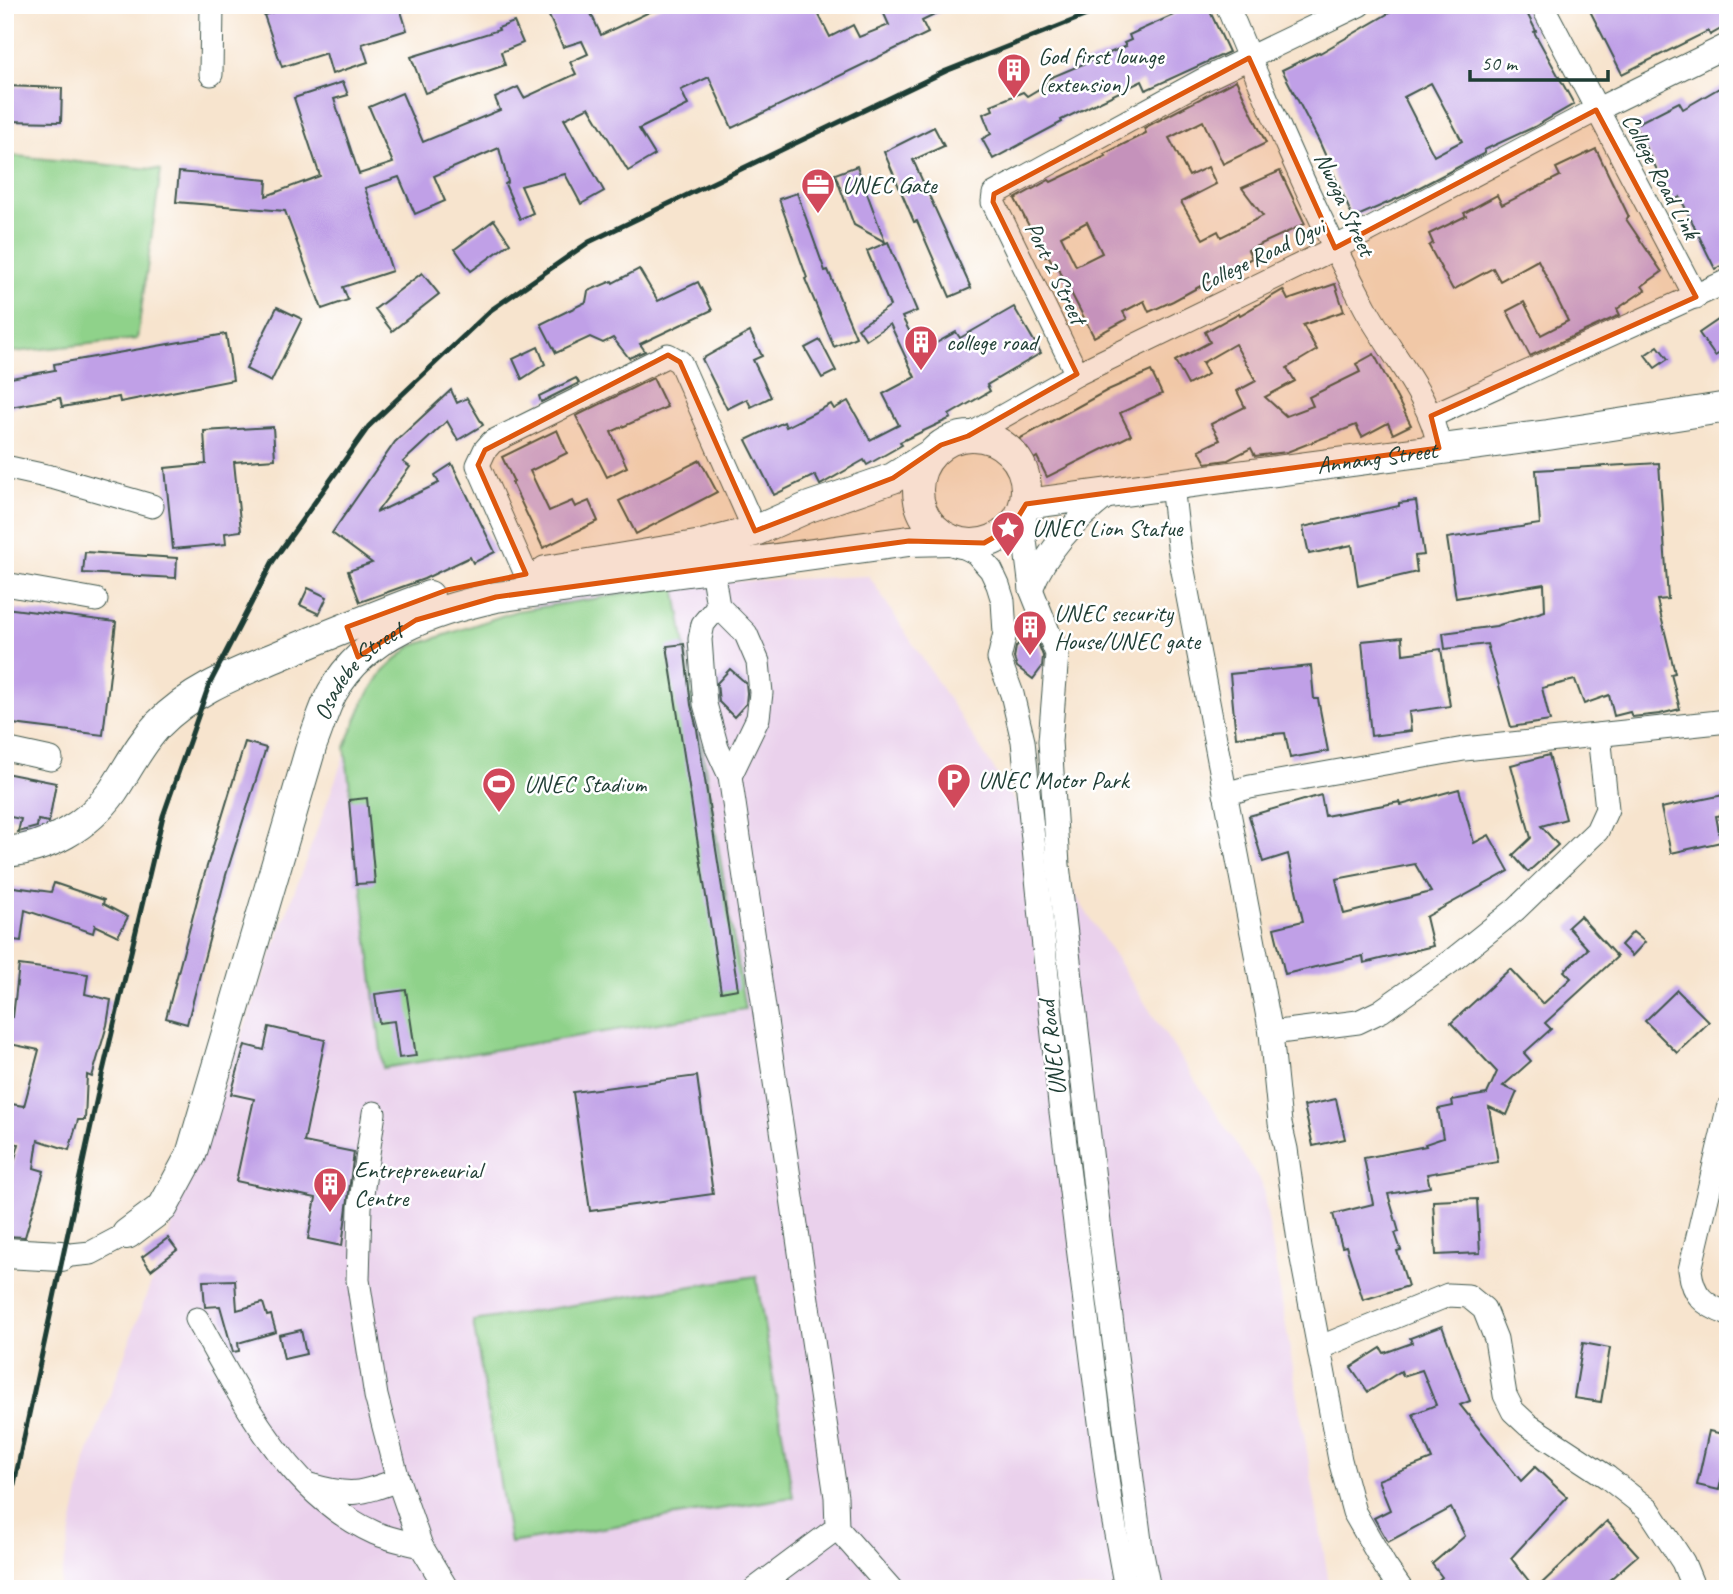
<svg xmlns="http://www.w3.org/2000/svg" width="1733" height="1594" viewBox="0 0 1733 1594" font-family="Caveat,sans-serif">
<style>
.built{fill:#ead1ec}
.green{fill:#8fd28a;stroke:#57885f;stroke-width:2}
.building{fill:#c0a0e7;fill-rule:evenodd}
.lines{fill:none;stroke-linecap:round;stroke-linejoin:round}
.minor-casing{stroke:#3f564b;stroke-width:25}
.major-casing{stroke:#3f564b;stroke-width:32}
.minor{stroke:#fff;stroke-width:23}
.major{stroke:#fff;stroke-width:30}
.rail{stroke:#1f3d34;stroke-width:5}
.marked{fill:#de580e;fill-opacity:0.2;stroke:#de580e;stroke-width:5;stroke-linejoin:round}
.labels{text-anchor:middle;stroke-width:5;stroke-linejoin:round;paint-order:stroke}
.poi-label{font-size:24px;fill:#1f3d34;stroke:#fff;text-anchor:start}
.street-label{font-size:24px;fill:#1f3d34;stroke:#fff}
</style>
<rect width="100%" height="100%" fill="#fff"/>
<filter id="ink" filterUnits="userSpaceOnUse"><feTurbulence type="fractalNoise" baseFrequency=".0143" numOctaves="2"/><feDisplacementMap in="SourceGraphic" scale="14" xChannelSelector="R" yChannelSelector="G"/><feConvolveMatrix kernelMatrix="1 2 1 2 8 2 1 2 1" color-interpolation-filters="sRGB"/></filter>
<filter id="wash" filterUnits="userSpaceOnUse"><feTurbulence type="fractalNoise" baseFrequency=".00686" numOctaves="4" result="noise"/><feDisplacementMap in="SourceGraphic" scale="28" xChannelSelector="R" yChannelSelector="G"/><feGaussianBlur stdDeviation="1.57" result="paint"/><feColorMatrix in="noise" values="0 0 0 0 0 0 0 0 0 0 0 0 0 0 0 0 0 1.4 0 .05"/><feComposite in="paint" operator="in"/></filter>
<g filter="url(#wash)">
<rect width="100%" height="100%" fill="#f7e4ce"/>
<!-- built -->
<path class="built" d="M869,576l393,608 68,405h-1271l27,-129 279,-761 200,-111z"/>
<!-- green -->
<g class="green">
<path d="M5,155l156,15 -24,169 -132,14z"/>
<path d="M675,586l70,423 -362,59 -38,-321 20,-48 18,-27 27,-25 106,-36z"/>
<path d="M756,1276l37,221 -283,46 -37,-222z"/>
</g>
<g id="blocks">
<!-- building -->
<g class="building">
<path d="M294,5h105l8,25 -45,14 6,18 -36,12 -6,-21 -44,14 -18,-52z"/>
<path d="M544,5h43l14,30 63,-30h150l16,32 23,-12 6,12 30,-12 -9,-20h75l-33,16 6,12 -196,95 -23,-51 -28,13 7,15 -49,24 16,26 -27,16 -39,-64 -25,12 40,72 -23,13 -16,-30 -44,12 12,27 -13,6 -15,-35 3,-2 -9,-34 -65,28 11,25 -30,13 -16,-37 -34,11 27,83 -49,16 5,13 -26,9 -37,-98 -109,-9 3,-30 88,8 -1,16 54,-20 -26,-78 49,-16 5,13 -14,4 25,75 34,-11 -24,-56 33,-14 21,49 77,-32 -5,-12 23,-11 6,11 52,-24 -6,-12 18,-8 -6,-13 -19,6z"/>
<path d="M1195,5h12l22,47 -83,38 -4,-9 -81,39 1,2 -69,37 -11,-20 9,-5 -8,-20 10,-4 -2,-5 32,-13 4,4 20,-12 -2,-4 81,-34 -2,-3 7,-3 -2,-5z"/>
<path d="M1403,5h120l13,26 -2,1 40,72 -40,23 -50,23 1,3 -84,44 -48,21 -34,-77 -37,-71 37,-18 1,1zM1431,83l31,58 -28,15 -30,-59z"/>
<path d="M1587,5h141v20l-18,10 -2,-4 -86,43z"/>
<path d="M514,22l9,21 -22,9 4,13 -80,28 -14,-36 88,-27 -1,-2z"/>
<path d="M1236,80l30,63 -43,21 -20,-43 -34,17 20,38 19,-9 8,17 -35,18 22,37 15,-8 3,6 42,-21 -21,-28 38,-17 25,53 -57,26 4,8 -79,43 -24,11 -5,-11 -21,11 4,7 -33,18 -39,-75 -2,2 -5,-9 -3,2 -30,-58 34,-19 2,2 55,-26 -2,-2 42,-21 -2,-5zM1087,222l15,31 -26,13 -15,-30z"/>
<path d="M1728,83v180l-13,6 -35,-72 -7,4 -39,-76 45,-23 4,7z"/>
<path d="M5,86l57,2 -1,34 -56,-1z"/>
<path d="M934,127l10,19 -31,14 58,128 -21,9 -33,-76 -3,1 -30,-70z"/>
<path d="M1596,149l33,68 -3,2 36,53 -20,14 3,4 -28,19 3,6 -90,41 -23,-45 17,-9 17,33 27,-14 -30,-61 -38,21 -7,-13 -40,22 -24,-44 4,-3 -4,-9 37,-18 -2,-3 33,-18 5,10 58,-29 -4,-8z"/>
<path d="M857,166l28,76 -31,-17 -19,-51z"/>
<path d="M797,193l28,78 3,-1 28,67 -22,10 -29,-68 2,-1 -28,-79z"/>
<path d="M494,220l16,23 -39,28 -16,-22z"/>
<path d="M888,242l29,69 -15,6 18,35 36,-20 4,6 54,-31 27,46 -54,32 3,6 -41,24 2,3 -51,24 2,3 -35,20 -3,-5 -44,25 -5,-10 -41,20 -28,-55 38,-18 2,5 45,-23 3,5 14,-8 22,39 29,-15 -16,-31 32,-17 -25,-53 -24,16 -8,-12 32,-22 -23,-55z"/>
<path d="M639,269l19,32 40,-19 14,28 -72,34 5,7 -16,7 -16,-20 -10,5 -13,-6 -34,16 -15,-29 45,-22 2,-11 24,-10 1,2z"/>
<path d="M422,273l17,21 -47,37 -17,-22z"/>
<path d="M1335,284l9,27 -41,14 14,25 -30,18 8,13 -30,16 21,19 27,-10 -4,-9 51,-25 -4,-8 18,-10 37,71 -18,9 -5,-11 -26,14 -6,-12 -69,27 -32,4 -4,-8 -23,12 -22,3 -7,-13 21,-10 -9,-16 34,-17 -8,-16 19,-10 -21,-37 -33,19 6,11 -20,11 -13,-24 35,-19 -5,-10 34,-19 1,2 43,-25 5,10z"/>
<path d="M277,307l25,12 -31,63 -25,-13z"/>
<path d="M1721,318l7,11v19l-13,8 -16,-23z"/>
<path d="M750,332l12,24 -9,4 18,37 -20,10 -4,-8 -20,10 -25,-50z"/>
<path d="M226,334l7,46 -113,22 -1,-5 -57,10 -2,-9 -55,10v-29l50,-9 -1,-6z"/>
<path d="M820,340l16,31 -14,7 -17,-30z"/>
<path d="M1658,346l10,13 -13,9 -10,-13z"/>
<path d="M538,347l7,17 -23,15 -9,-20z"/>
<path d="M1151,371l11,23 -42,19 11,22 -84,42 -10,-20 -6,4 -12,-22 89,-49z"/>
<path d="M576,378l3,5 -38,19 -2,-6z"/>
<path d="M653,378l14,29 -56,25 16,35 -20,10 -31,-61z"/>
<path d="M451,390l6,13 10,-5 16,27 -25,15 -11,-19 -44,41 7,5 -34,46 63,-30 -4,-8 17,-11 43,88 -22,11 -3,-6 -46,22 -64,23 -12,-31 24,-8 -40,-30 63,-91z"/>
<path d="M273,427l2,32 -41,3 7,69 -16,2 1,11 -53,5 -8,-81 41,-4 -2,-33z"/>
<path d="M557,430l10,23 -37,18 19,40 23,-10 3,6 14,-6 9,20 -55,27 -31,-65 2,-1 -12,-25z"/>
<path d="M700,460l17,32 -81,42 -17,-33z"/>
<path d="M1659,463l9,136 -11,1 18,73 -4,1 9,35 -20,5 -28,3 -2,-5 -16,4 -5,-21 -25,9 -9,-24 -33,8 8,33 -39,6 -24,-83 -42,5 -2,-16 53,-7 49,-15 -1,-27 -88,14 -9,-60 93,-14 -4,-54z"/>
<path d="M1416,501l8,54 -9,1 2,16 -59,14 -6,-41 -43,9 -6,-27 96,-21v-3z"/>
<path d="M85,552l92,6 -1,20 -93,-5z"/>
<path d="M308,588l19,9 -8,17 -19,-9z"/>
<path d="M5,608l111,14 -13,113 -98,-12z"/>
<path d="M1026,634l12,9 5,13 -1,11 -9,12 -16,-12 -3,-9 2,-11z"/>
<path d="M1402,637l1,17 38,-5 9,57 -41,6 2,19 -40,5 -9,-95z"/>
<path d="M684,644l7,61 6,24 41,260 -17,3 -54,-346z"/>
<path d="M1311,666l3,33h4l10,52 -38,7 -5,-25 -49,4 -6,-63z"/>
<path d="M730,669l16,14 1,10 -1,11 -12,13 -15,-15 -2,-19z"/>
<path d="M245,742l21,6 -40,127 -39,149 -21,-6 34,-129z"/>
<path d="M1549,755l17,64 -25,7 17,19 -30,27 -15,-17 18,-17 -20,-73z"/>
<path d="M5,773l51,10 -7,39 -11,-2 -1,7 -19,5 3,-13 -16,-3z"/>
<path d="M1459,789l15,54 15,-8 20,36 -83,46 7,29 -69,17 -1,-7 -78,18 -11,-46 29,-7 -15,-67 -25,8 -14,-46 72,-21 4,21 75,-14 1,3zM1415,864l16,28 -87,22 -8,-35z"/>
<path d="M1728,794v20l-12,2 5,26 -50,11 -10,-45z"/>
<path d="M367,798l8,85 -19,1 -7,-84z"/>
<path d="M54,883l50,17 -1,4 25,13 -10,19 -23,-11 -2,8 -68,-23 -4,31 -16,-2 1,-53 45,6z"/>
<path d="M1580,916l37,41 -72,66 6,6 -27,24 7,8 -28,25 14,6 -10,23 -18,-8 9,55 -71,12 3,13 -42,7 11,38 -4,1 6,17 -4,1 11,35 -45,14 -17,-54 -4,1 -9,-33 40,-10 -9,-46 62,-12 -1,-2 18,-6 -5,-29 15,-3 -1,-6 35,-6 10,-22 -46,-49 59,-54 33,35 28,-26 -7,-7 24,-22 -20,-22z"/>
<path d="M1633,932l12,10 -13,14 -11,-11z"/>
<path d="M19,965l69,9 -3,20 26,6 -4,25 -15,52 -5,-2 -2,45h-7l-9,30 -31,-10 -4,28 10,3 -19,66 -20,-1v-43l14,-49 -14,-2v-39l19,3 15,-56 -34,-7v-28l8,2z"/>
<path d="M406,990l10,66 -17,2 -5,-37 -15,2 -4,-29z"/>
<path d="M1677,990l32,32 -32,31 -32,-32z"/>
<path d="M269,1027l56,13 -21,102 50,10 -12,94 -34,-7 8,-41 -80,-17 18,-82 -23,-5 14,-49 19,5z"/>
<path d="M697,1076l16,118 -123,17 -17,-119z"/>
<path d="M1336,1099l9,40 -32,7 -9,-40z"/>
<path d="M1477,1199l3,54 -44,2 -3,-54z"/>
<path d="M168,1238l9,12 -26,20 -9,-13z"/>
<path d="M235,1280l2,30 26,-7 4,13 4,-1 5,17 -38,11 1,8 -6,1 -13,-46 -15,1 -2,-26z"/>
<path d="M1442,1326l28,75 -10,4 61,76 14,-14 32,30 -56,61 24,31h-107l14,-12 -10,-13 33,-28 -14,-28 -63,34 -14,-24 16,-8 -12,-30 54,-21 -19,-45 23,-9 -14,-35 -19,6 -2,-5 -33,21 -17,-25 30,-19 3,5 28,-10 -2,-5z"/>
<path d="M301,1330l5,24 -22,5 -5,-24z"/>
<path d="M1583,1343l27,5 -9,54 -27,-4z"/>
<path d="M1709,1431l19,4v16l-9,39 -22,-5z"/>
<path d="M1607,1521l31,34 -39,34h-63z"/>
</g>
</g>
</g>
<g filter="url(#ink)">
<use href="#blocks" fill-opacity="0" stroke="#3f564b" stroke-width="2"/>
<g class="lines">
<!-- minor casing -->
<g class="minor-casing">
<g id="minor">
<path d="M1227,5c42,101 87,206 138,302 24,45 67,91 74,141"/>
<path d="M1542,5l154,292"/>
<path d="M211,74l1,-69"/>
<path d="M1077,374l-84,-172 1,-8 209,-114 156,-75"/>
<path d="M1431,416l297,-135"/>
<path d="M968,436l109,-62 258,-126 261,-138 132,-65"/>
<path d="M5,467l50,11 97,28"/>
<path d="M1172,485l8,70 91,478 9,90 6,26 14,99 40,212 14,52 31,54 16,23"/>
<path d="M1026,504l-2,28 7,57 26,65 -7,87 8,124 43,375 40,309 8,40"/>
<path d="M951,540l25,13 15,17 7,15 5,16 2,32 -6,26 13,35 11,47 37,363 50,397 16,88"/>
<path d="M712,569l6,37 28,28 12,28 3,31 -3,25 -28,58"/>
<path d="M526,574l-48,-109 7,-15 7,-8 176,-87 12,7 75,169"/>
<path d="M5,584l91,16"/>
<path d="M1031,589c16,-40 45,-70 79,-95"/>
<path d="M718,606l-15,18 -3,15 2,27 3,38 12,44 13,28 106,721 1,31 54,61"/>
<path d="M5,749l46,10"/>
<path d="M1225,794l25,-7 214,-38 264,-28"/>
<path d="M1271,1033l87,-11 23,-11 69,-49 65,-52 82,-79 10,-22 -8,-74"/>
<path d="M1728,1109l-38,161c3,26 14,35 38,44"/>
<path d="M374,1113l-14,94 -2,73 18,116 22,84 23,66 26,43"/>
<path d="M61,1256l30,-3 36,-19"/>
<path d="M197,1319c44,78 91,175 178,214 14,6 31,9 46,13"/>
<path d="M1321,1347l127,-52 20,1 16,13 12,30 9,56 8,16 15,14 79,52 42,33 34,52 11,27"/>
<path d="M310,1485c41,12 50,9 88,-5"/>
<path d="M755,1589l82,-61"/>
</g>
</g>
<!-- major casing -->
<g class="major-casing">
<g id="major">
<circle cx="972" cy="490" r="54"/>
<path id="s1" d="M1026,504l522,-69 180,-28"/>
<path d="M546,571l156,-26 53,-14 54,-24 84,-29 35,-22"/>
<path d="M5,852c42,-3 83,-26 108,-61 15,-22 26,-46 45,-66 33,-34 75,-50 118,-68 51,-22 102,-42 153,-61"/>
<path id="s2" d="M127,1234l36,-27 28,-52 121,-411c7,-17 12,-36 20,-51 34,-61 100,-82 164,-96l413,-56 42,-1"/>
<path d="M5,1253l56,3"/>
</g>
</g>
<!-- minor -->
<use href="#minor" class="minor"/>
<!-- major -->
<use href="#major" class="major"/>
<!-- rail -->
<path class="rail" d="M5,1526l94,-438 64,-272 46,-131 64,-124 96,-135 122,-116 98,-68 357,-171 166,-66"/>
</g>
</g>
<!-- marked area -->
<path class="marked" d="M1249,58l86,190 261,-138 100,187 -265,119 8,32 -413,56 -14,23 -28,16 -75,-2 -413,56 -80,23 -58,37 -11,-30 100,-37 79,-16 -48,-109 7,-15 183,-95 12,7 75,169 138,-53 48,-33 27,-9 109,-62 -84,-172 1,-8z"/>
<!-- icons -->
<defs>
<g id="building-pin" transform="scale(1.75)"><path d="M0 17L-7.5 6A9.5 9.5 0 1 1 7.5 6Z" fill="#d1495b" stroke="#fff"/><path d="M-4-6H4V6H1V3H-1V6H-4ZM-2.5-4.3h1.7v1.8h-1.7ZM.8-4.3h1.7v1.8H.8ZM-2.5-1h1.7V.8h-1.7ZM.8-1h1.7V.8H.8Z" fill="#fff"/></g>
<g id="office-pin" transform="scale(1.75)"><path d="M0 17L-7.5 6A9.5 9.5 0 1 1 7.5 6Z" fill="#d1495b" stroke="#fff"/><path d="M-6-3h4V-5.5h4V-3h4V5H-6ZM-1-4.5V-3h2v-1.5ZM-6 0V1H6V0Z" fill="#fff"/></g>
<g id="sight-pin" transform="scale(1.75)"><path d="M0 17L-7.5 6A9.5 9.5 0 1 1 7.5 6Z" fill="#d1495b" stroke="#fff"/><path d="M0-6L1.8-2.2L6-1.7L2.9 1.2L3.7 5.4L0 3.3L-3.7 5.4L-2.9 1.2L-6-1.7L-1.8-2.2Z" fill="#fff"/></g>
<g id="parking-pin" transform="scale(1.75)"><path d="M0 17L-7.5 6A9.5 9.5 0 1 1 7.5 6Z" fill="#d1495b" stroke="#fff"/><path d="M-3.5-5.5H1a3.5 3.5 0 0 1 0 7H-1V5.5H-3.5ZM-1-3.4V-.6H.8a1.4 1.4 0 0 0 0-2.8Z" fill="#fff"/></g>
<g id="stadium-pin" transform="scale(1.75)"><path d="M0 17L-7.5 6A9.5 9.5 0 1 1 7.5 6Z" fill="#d1495b" stroke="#fff"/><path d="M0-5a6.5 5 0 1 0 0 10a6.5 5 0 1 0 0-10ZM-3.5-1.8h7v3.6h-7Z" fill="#fff"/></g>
</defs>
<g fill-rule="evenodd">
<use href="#building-pin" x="1014" y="70"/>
<use href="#office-pin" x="818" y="185"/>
<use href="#building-pin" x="921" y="342"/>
<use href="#sight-pin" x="1008" y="528"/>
<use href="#building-pin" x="1030" y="627"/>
<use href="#parking-pin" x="954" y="780"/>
<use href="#stadium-pin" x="499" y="784"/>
<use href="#building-pin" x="330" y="1184"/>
</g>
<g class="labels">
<!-- poi labels -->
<g class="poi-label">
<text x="1038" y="64">God first lounge<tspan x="1038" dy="28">(extension)</tspan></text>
<text x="842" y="193">UNEC Gate</text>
<text x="946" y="350">college road</text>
<text x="1032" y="536">UNEC Lion Statue</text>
<text x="1054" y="621">UNEC security<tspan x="1054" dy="28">House/UNEC gate</tspan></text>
<text x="978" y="788">UNEC Motor Park</text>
<text x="524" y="792">UNEC Stadium</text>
<text x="354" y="1178">Entrepreneurial<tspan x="354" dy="28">Centre</tspan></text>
</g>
<!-- street labels -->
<g class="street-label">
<text transform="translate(1661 176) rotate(62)" y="8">College Road Link</text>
<text transform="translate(1345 204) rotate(65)" y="8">Nwoga Street</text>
<text transform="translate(1261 255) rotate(-26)" y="8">College Road Ogui</text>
<text transform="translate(1056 273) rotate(64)" y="8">Port 2 Street</text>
<text dy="8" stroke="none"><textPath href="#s1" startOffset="354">Annang Street</textPath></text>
<text dy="8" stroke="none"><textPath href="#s2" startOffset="621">Osadebe Street</textPath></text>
<text transform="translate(1052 1048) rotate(-97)" y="8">UNEC Road</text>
</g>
</g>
<!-- margin -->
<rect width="1733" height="1594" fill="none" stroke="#fff" stroke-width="28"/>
<!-- scale -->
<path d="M1470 70v10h138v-10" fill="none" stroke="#1f3d34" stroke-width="3.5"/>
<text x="1481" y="70" font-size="21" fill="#1f3d34" stroke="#ffffff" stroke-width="5" paint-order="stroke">50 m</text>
</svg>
